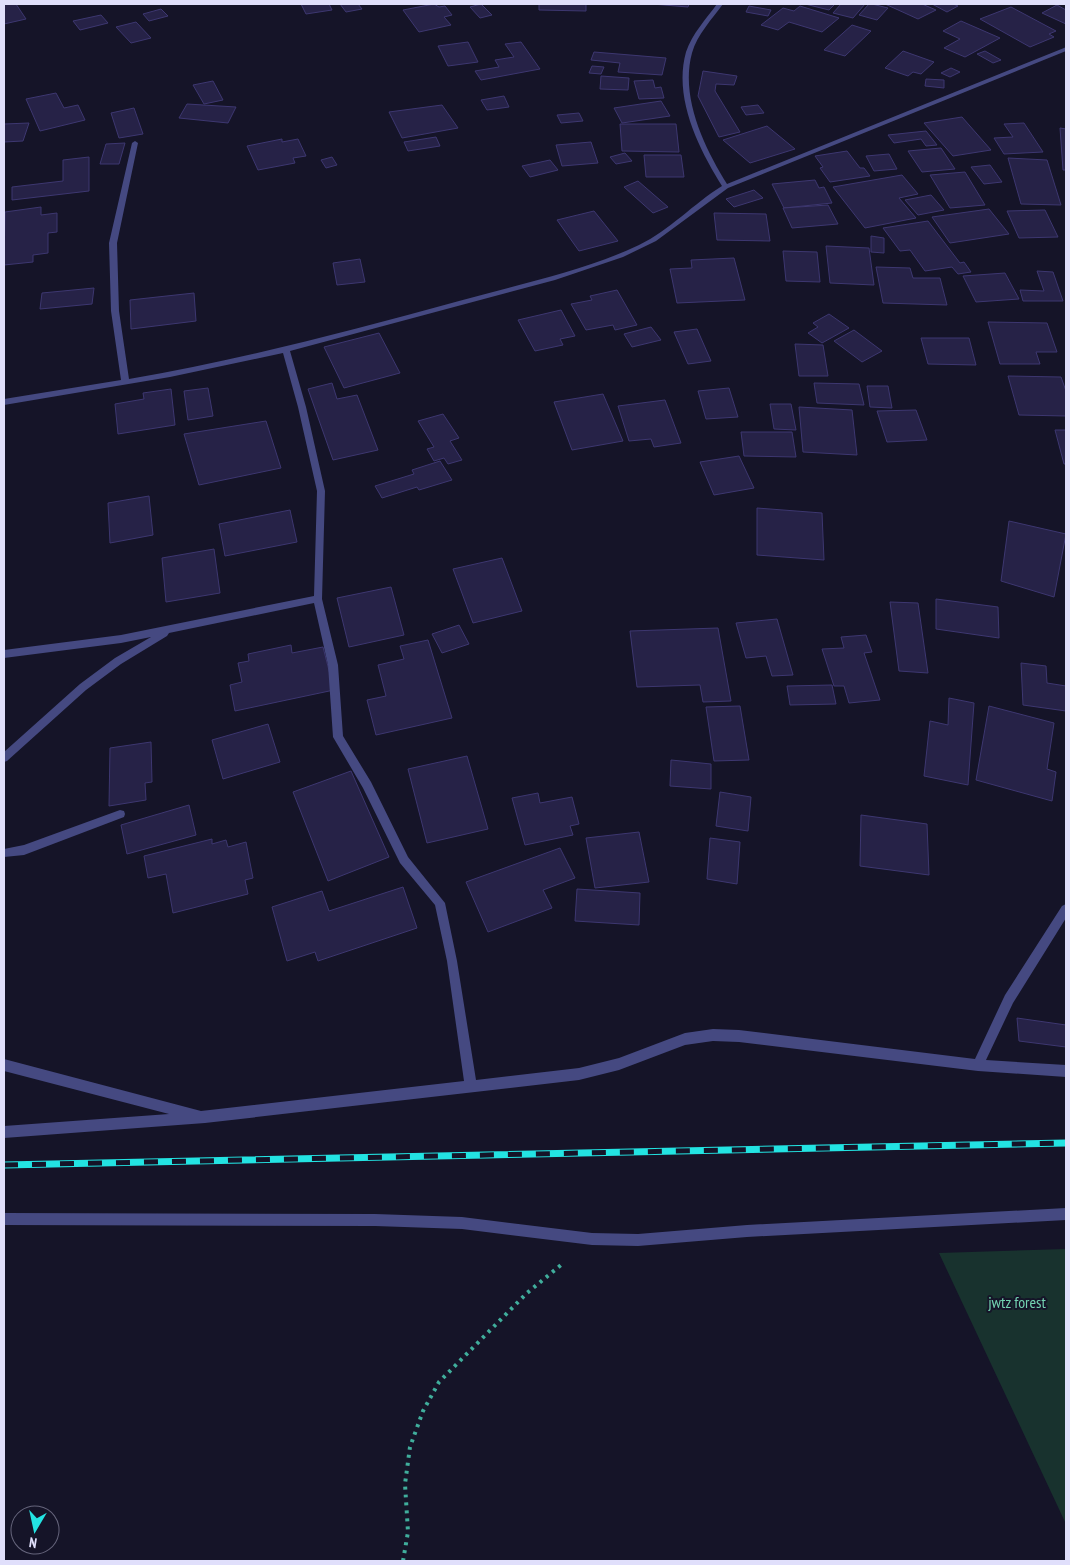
<svg xmlns="http://www.w3.org/2000/svg" width="1070" height="1565" viewBox="0 0 1070 1565" font-family="'PT Sans Narrow',sans-serif">
<style>
.green{fill:#18322e}
.building{fill:#262247;stroke:#3d3770}
.lines{fill:none;stroke-linecap:round;stroke-linejoin:round}
.path{stroke:#40ae9c;stroke-width:4;stroke-dasharray:3 5;stroke-linecap:butt}
.street{fill:#454981;fill-rule:evenodd}
.rail-casing{stroke:#23e3e2;stroke-width:7}
.rail{stroke:#151428;stroke-width:5;stroke-dasharray:14;stroke-linecap:butt}
.labels{text-anchor:middle;stroke-width:4;stroke-linejoin:round;paint-order:stroke}
.near-park-label{font-size:16px;fill:#73d3b1;stroke:#151428}
</style>
<rect width="100%" height="100%" fill="#151428"/>
<!-- green -->
<path class="green" d="M1066,1249v275l-127,-271z"/>
<!-- building -->
<g class="building">
<path d="M4,4h12l10,15 -22,5z"/>
<path d="M301,4h28l3,6 -26,4z"/>
<path d="M340,4h18l4,5 -16,3z"/>
<path d="M434,4l5,3 6,-1 7,9 -8,2 7,8 -32,7 -16,-22z"/>
<path d="M481,4l11,11 -12,3 -10,-11z"/>
<path d="M539,4h47v7l-47,-1z"/>
<path d="M652,4h37l-1,3z"/>
<path d="M805,4h30l-6,6z"/>
<path d="M841,4h24l-12,14 -20,-5z"/>
<path d="M869,4h3l16,4 -11,12 -18,-5z"/>
<path d="M885,4h37l14,6 -18,9z"/>
<path d="M932,4h21l5,2 -11,6z"/>
<path d="M1057,5l9,5v14l-24,-11z"/>
<path d="M749,6l22,4 -3,6 -22,-4z"/>
<path d="M800,6l39,12 -17,14 -33,-10 -11,8 -17,-5 22,-17 11,3z"/>
<path d="M1011,7l45,24 -7,3 5,3 -24,10 -50,-28z"/>
<path d="M161,9l7,7 -19,5 -6,-7z"/>
<path d="M101,15l7,8 -28,7 -7,-9z"/>
<path d="M961,21l39,17 -35,19 -21,-9 16,-9 -17,-8z"/>
<path d="M136,22l15,16 -20,5 -15,-16z"/>
<path d="M852,25l19,6 -26,25 -21,-6z"/>
<path d="M468,42l10,20 -30,4 -10,-20z"/>
<path d="M521,42l19,27 -59,11 -6,-9 24,-4 -4,-7 19,-3 -9,-13z"/>
<path d="M903,51l31,11 -13,12 -8,-2 -5,4 -23,-8z"/>
<path d="M985,51l16,9 -8,3 -16,-9z"/>
<path d="M594,52l72,6 -4,17 -44,-3 2,-9 -29,-3z"/>
<path d="M592,66l12,1 -3,7 -12,-1z"/>
<path d="M951,68l9,4 -10,5 -9,-4z"/>
<path d="M703,71l34,5 -3,9 -18,-1 -1,7 25,41 -21,5 -21,-41z"/>
<path d="M601,76l28,2 -1,12 -28,-1z"/>
<path d="M926,79l18,1v8l-19,-2z"/>
<path d="M653,80l2,8 6,-1 3,11 -25,1 -5,-18z"/>
<path d="M213,81l10,19 -19,4 -11,-19z"/>
<path d="M56,93l8,15 14,-3 7,15 -45,11 -14,-32z"/>
<path d="M504,96l5,11 -22,3 -6,-10z"/>
<path d="M661,101l9,15 -48,7 -8,-15z"/>
<path d="M187,104l49,3 -8,16 -49,-5z"/>
<path d="M442,105l16,23 -56,10 -13,-26z"/>
<path d="M758,105l6,8 -18,2 -5,-8z"/>
<path d="M134,108l9,26 -24,4 -8,-25z"/>
<path d="M579,113l4,8 -22,2 -4,-8z"/>
<path d="M962,117l29,33 -38,6 -29,-33z"/>
<path d="M29,123l-6,18 -19,1v-18z"/>
<path d="M1024,123l19,29 -39,2 -10,-16 19,-1 -9,-13z"/>
<path d="M620,124h56l3,28 -57,-1z"/>
<path d="M767,126l28,23 -45,14 -27,-23z"/>
<path d="M1060,128l6,1v41h-3z"/>
<path d="M926,131l11,14 -11,1 -5,-7 -27,4 -6,-8z"/>
<path d="M436,137l4,9 -32,5 -4,-9z"/>
<path d="M282,139v3l16,-3 8,17 -13,2 2,5 -37,7 -11,-24z"/>
<path d="M591,142l7,21 -36,3 -6,-21z"/>
<path d="M125,143l-6,21h-19l6,-20z"/>
<path d="M941,148l14,21 -33,3 -14,-21z"/>
<path d="M847,151l13,17h4l6,8 -40,6 -10,-14 3,-1 -8,-11z"/>
<path d="M625,153l7,8 -16,3 -6,-7z"/>
<path d="M889,154l8,15 -23,2 -8,-15z"/>
<path d="M644,155h37l3,22h-38z"/>
<path d="M89,157v34l-77,9v-13l51,-6v-21z"/>
<path d="M332,157l5,8 -11,3 -5,-8z"/>
<path d="M1008,158l39,2 14,45 -40,-1z"/>
<path d="M550,160l8,10 -28,7 -8,-11z"/>
<path d="M990,165l12,17 -18,2 -13,-17z"/>
<path d="M965,172l20,33 -35,3 -20,-33z"/>
<path d="M902,175l16,19 -19,4 17,20 -51,10 -32,-41z"/>
<path d="M815,180l4,8 5,-1 8,16 -48,5 -12,-24z"/>
<path d="M638,181l30,26 -15,6 -29,-26z"/>
<path d="M754,190l9,8 -29,9 -8,-8z"/>
<path d="M931,195l13,15 -26,5 -13,-15z"/>
<path d="M828,205l10,19 -46,4 -9,-20z"/>
<path d="M41,207v8l16,-2v19l-9,1v20l-15,2v7l-29,3 1,-53z"/>
<path d="M989,209l20,25 -59,9 -18,-26z"/>
<path d="M1045,210l13,27 -39,1 -12,-27z"/>
<path d="M594,211l24,30 -39,10 -22,-31z"/>
<path d="M714,213l52,1 4,27 -53,-1z"/>
<path d="M928,221l32,42 4,-1 7,10 -13,2 -6,-7 -27,4 -15,-21 -10,1 -17,-23z"/>
<path d="M871,236l13,2v15l-13,-1z"/>
<path d="M826,246l43,2 5,37 -44,-2z"/>
<path d="M783,251l34,1 3,30 -34,-1z"/>
<path d="M734,258l11,42 -68,3 -7,-34 22,-1 -1,-8z"/>
<path d="M360,259l5,23 -28,3 -4,-22z"/>
<path d="M876,267l34,1 3,10h27l7,27 -64,-2z"/>
<path d="M1037,271l16,1 10,29h-40l-3,-11 24,1z"/>
<path d="M1005,273l14,26 -43,3 -13,-26z"/>
<path d="M94,288l-2,16 -52,5 2,-16z"/>
<path d="M617,290l20,35 -22,5 -2,-5 -27,5 -15,-26 21,-4 -2,-4z"/>
<path d="M194,293l2,28 -65,8 -1,-29z"/>
<path d="M561,310l14,26 -15,3 3,6 -28,6 -17,-31z"/>
<path d="M829,314l20,14 -27,15 -14,-10 10,-6 -5,-4z"/>
<path d="M988,322l59,1 10,29h-21l4,12h-40z"/>
<path d="M651,327l10,13 -29,7 -8,-13z"/>
<path d="M697,329l14,32 -23,3 -14,-32z"/>
<path d="M854,330l28,21 -20,11 -28,-21z"/>
<path d="M379,333l21,40 -56,15 -20,-41z"/>
<path d="M921,338h48l7,27 -48,-1z"/>
<path d="M795,344l28,1 5,31h-29z"/>
<path d="M1008,376l53,1 5,14v25l-47,-1z"/>
<path d="M332,383l5,16 20,-4 21,55 -45,10 -25,-71z"/>
<path d="M814,383l45,1 5,21 -47,-2z"/>
<path d="M867,386h21l4,22 -22,-1z"/>
<path d="M208,388l5,28 -25,4 -4,-29z"/>
<path d="M729,388l9,29 -32,2 -8,-28z"/>
<path d="M171,389l4,36 -57,9 -3,-30 29,-5 -1,-6z"/>
<path d="M603,394l20,47 -51,9 -18,-48z"/>
<path d="M665,400l16,43 -27,4 -3,-8 -22,2 -11,-35z"/>
<path d="M770,404h21l5,26 -22,-1z"/>
<path d="M799,407l53,3 5,45 -54,-3z"/>
<path d="M916,410l11,30 -40,2 -10,-31z"/>
<path d="M443,414l16,24 -9,3 12,19 -14,4 -4,-6 -10,3 -7,-12 7,-2 -16,-26z"/>
<path d="M266,421l15,47 -82,17 -15,-51z"/>
<path d="M1055,430h11v34h-2z"/>
<path d="M741,432h51l4,25 -52,-1z"/>
<path d="M739,456l15,32 -40,7 -14,-33z"/>
<path d="M440,461l12,19 -33,10 -2,-3 -35,11 -7,-12 39,-12 -2,-4z"/>
<path d="M149,496l4,39 -43,8 -2,-40z"/>
<path d="M757,508l65,5 2,47 -67,-5z"/>
<path d="M290,510l7,32 -72,14 -6,-32z"/>
<path d="M1009,521l57,13 -12,63 -53,-16z"/>
<path d="M214,549l6,44 -54,9 -4,-44z"/>
<path d="M502,558l20,53 -49,12 -20,-54z"/>
<path d="M391,587l13,48 -55,12 -12,-49z"/>
<path d="M936,599l62,8 1,31 -63,-9z"/>
<path d="M890,602l28,1 10,70 -29,-2z"/>
<path d="M777,619l16,56 -21,1 -6,-20 -20,2 -10,-35z"/>
<path d="M459,625l10,19 -27,9 -10,-19z"/>
<path d="M718,628l13,73 -28,1 -3,-17 -63,2 -7,-56z"/>
<path d="M866,635l6,17 -8,1 16,47 -31,3 -5,-17h-10l-12,-37 22,-1 -3,-11z"/>
<path d="M428,640l24,78 -76,17 -9,-35 19,-4 -8,-31 26,-6 -4,-13z"/>
<path d="M291,645l1,8 31,-6 11,43 -99,21 -5,-26 12,-3 -4,-19 11,-2 -1,-7z"/>
<path d="M1021,663l25,3 1,17 19,3v25l-43,-6z"/>
<path d="M832,685l4,19 -46,1 -3,-19z"/>
<path d="M949,698l25,5 -6,82 -44,-9 6,-55 18,4z"/>
<path d="M740,706l9,54 -35,1 -8,-54z"/>
<path d="M989,706l65,17 -7,46 9,3 -4,29 -76,-21z"/>
<path d="M268,724l12,38 -57,17 -11,-39z"/>
<path d="M151,742l1,40 -7,1 1,17 -37,6 1,-58z"/>
<path d="M467,756l21,73 -61,14 -19,-74z"/>
<path d="M671,760l40,4v25l-41,-3z"/>
<path d="M351,771l38,86 -61,24 -35,-89z"/>
<path d="M720,792l31,5 -3,34 -32,-5z"/>
<path d="M538,793l2,10 32,-6 7,27 -9,2 3,9 -48,10 -13,-47z"/>
<path d="M189,805l7,30 -69,19 -6,-29z"/>
<path d="M861,815l66,9 2,51 -69,-9z"/>
<path d="M639,832l10,50 -54,6 -9,-50z"/>
<path d="M710,838l30,4 -3,42 -30,-5z"/>
<path d="M212,839v5l14,-4 2,7 18,-5 7,36 -8,2 3,14 -75,19 -7,-39 -18,4 -4,-22z"/>
<path d="M560,848l15,30 -32,12 9,18 -64,24 -22,-50z"/>
<path d="M403,887l14,41 -99,33 -3,-9 -28,9 -15,-54 50,-16 7,20z"/>
<path d="M577,889l63,4 -1,32 -64,-4z"/>
<path d="M1017,1018l49,7v22l-47,-6z"/>
</g>
<g class="lines">
<!-- path -->
<path class="path" d="M403,1561l5,-29 -3,-48 5,-37 13,-36 16,-29 88,-89 34,-28"/>
<!-- street -->
<g class="street">
<path d="M717,4h6c-11,15 -26,31 -31,49 -12,44 12,94 35,131l337,-136 2,-1v4l-338,137 -72,53 -33,16 -68,23 -265,71 16,56 19,84 -3,108 16,66 5,71 28,46 37,75 37,46 12,58 19,119 103,-12 40,-10 66,-25 28,-4 26,1 236,29 30,-64 57,-89 4,-2v14l-53,85 -27,57 80,5v12l-88,-6 -239,-29 -26,-1 -28,4 -66,25 -40,10 -374,43 -201,15v-12l165,-12 -165,-43v-12l197,52 263,-30 -17,-120 -12,-56 -35,-42 -37,-75 -30,-51 -5,-72 -14,-62 -145,30 -2,3 -46,28 -35,26 -79,71 -3,1v-10l76,-68 35,-26 36,-21 -30,6 -117,15v-8l117,-15 193,-39 3,-105 -19,-84 -15,-54 -113,24 -166,28v-6l117,-19 -10,-69 -2,-68 23,-100 3,-2 3,2 -21,100 2,68 10,68c112,-19 220,-48 330,-78 60,-17 123,-29 180,-56 31,-15 54,-41 83,-59 -23,-37 -49,-88 -36,-134 6,-18 20,-33 31,-48z"/>
<path d="M120,810l4,1 1,3 -1,3 -100,38 -20,2v-8l20,-4z"/>
<path d="M1066,1208v12l-319,17 -109,9 -46,-1 -130,-16 -87,-3 -371,-1v-12l371,1 87,3 130,16 46,1 109,-9z"/>
</g>
<!-- rail casing -->
<g class="rail-casing">
<path id="rail" d="M4,1165l1062,-22"/>
</g>
<!-- rail -->
<use href="#rail" class="rail"/>
</g>
<g class="labels">
<!-- near-park labels -->
<g class="near-park-label">
<text x="1017" y="1308">jwtz forest</text>
</g>
</g>
<!-- border -->
<rect width="1070" height="1565" fill="none" stroke="#e0dffb" stroke-width="10"/>
<!-- north arrow -->
<g transform="translate(35 1530) rotate(189)"><circle r="24" fill="#151428" stroke="#66657c"/>
<path d="M0-4L9 19L0 12L-9 19Z" fill="#23e3e2"/>
<text y="-8" font-size="14" font-weight="bold" text-anchor="middle" fill="#e0dffb">N</text>
</g>
</svg>
